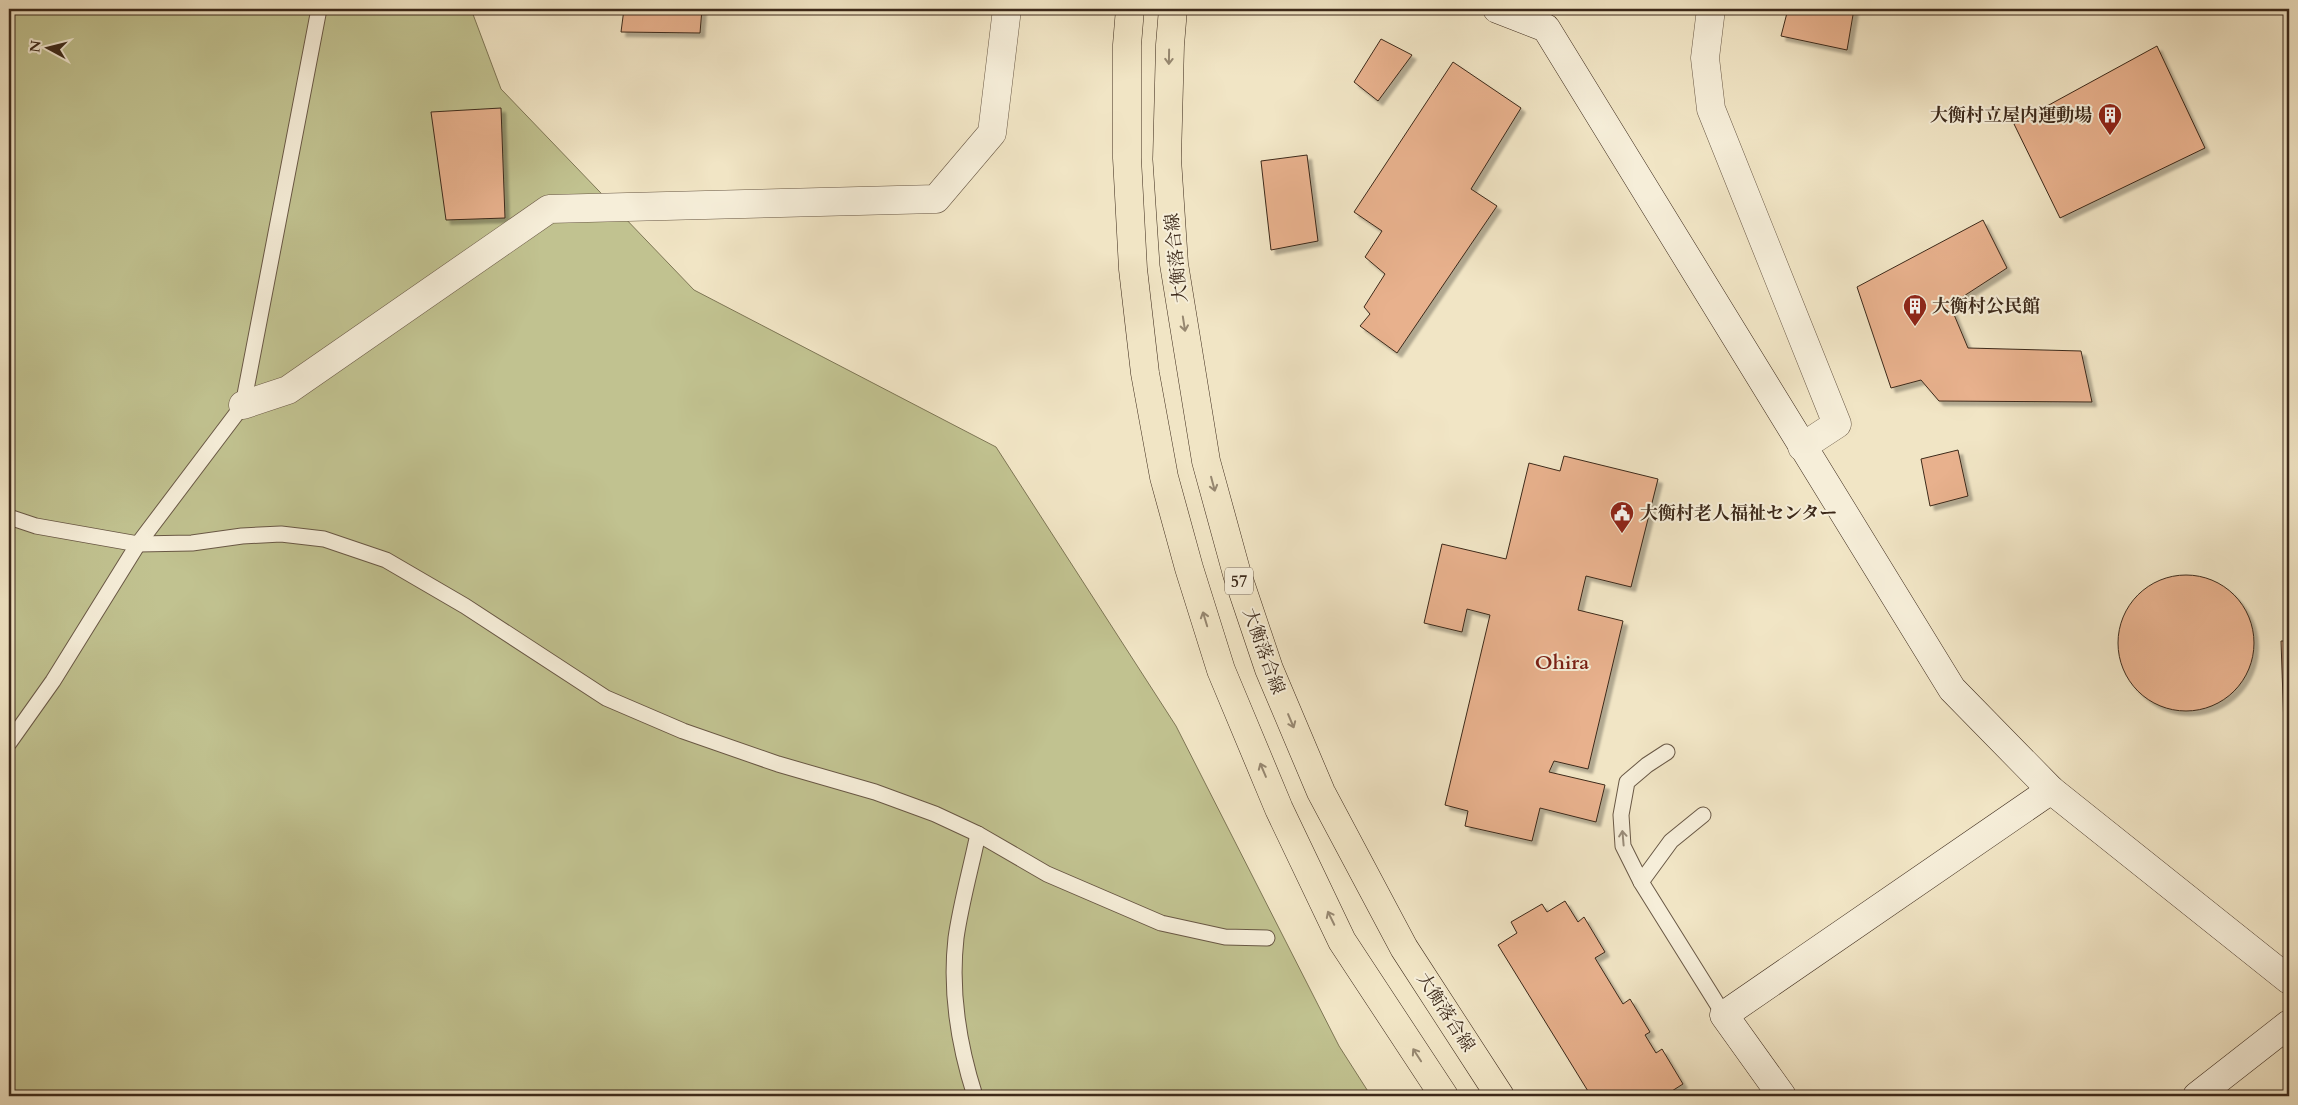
<svg xmlns="http://www.w3.org/2000/svg" width="2298" height="1105" viewBox="0 0 2298 1105" font-family="Cardo,'Noto Serif JP',serif">
<style>
.green{fill:#c1c290;stroke:#7e7655}
.building{fill:#e8b18d;stroke:#3c291a;filter:url(#shadow)}
.lines{fill:none;stroke-linecap:round;stroke-linejoin:round}
.lane-casing{stroke:#695845;stroke-width:17}
.street-casing{stroke:#695845;stroke-width:29}
.secondary-casing{stroke:#3c291a;stroke-width:29}
.primary-casing{stroke:#3c291a;stroke-width:29}
.lane{stroke:#f6eed9;stroke-width:15}
.street{stroke:#f6eed9;stroke-width:28}
.secondary{stroke:#f6eed9;stroke-width:28}
.primary{stroke:#f1e5c5;stroke-width:28}
.oneway{stroke:#968770}
.oneway2{stroke:#998c7a}
.labels{text-anchor:middle;stroke-width:4;stroke-linejoin:round;paint-order:stroke}
.shield{fill:#f6eed9;stroke:#746453;stroke-width:1}
.shield-label{font-size:16px;font-weight:bold;fill:#3c291a}
.poi-label{font-size:18px;font-weight:bold;fill:#3c291a;stroke:#f6eed9;text-anchor:start}
.street-label{font-size:18px;fill:#3c291a;stroke:#f6eed9}
.quarter-label{font-size:20px;font-weight:bold;fill:#7a1f14;stroke:#f6eed9}
</style>
<defs>
<filter id="shadow"><feDropShadow dx="4.5" dy="4.5" stdDeviation="1" flood-color="#0004"/></filter>
</defs>
<rect width="100%" height="100%" fill="#f1e5c5"/>
<filter id="stains"><feTurbulence type="fractalNoise" baseFrequency=".004" numOctaves="4"/><feColorMatrix values="0 0 0 0 .2 0 0 0 0 .09 0 0 0 0 .02 0 0 0 .5 -.17"/></filter>
<radialGradient id="worn" r=".72"><stop offset=".6" stop-color="#630" stop-opacity="0"/><stop offset="1" stop-color="#630" stop-opacity=".3"/></radialGradient>
<!-- green -->
<path class="green" d="M9,9h462l30,80 193,201 302,157 180,279 163,320 32,50h-1362z"/>
<!-- building -->
<g class="building">
<path d="M624,9h78l-2,24 -79,-1z"/>
<path d="M1788,9h66l-7,41 -66,-14z"/>
<path d="M1381,39l31,16 -34,46 -24,-19z"/>
<path d="M2157,46l48,102 -145,70 -46,-94z"/>
<path d="M1453,62l68,46 -50,81 26,17 -100,147 -37,-27 10,-12 -6,-7 21,-33 -20,-17 17,-26 -28,-19z"/>
<path d="M501,108l4,110 -59,2 -15,-108z"/>
<path d="M1307,155l11,86 -47,9 -10,-89z"/>
<path d="M1983,220l24,48 -57,37 18,43 113,3 11,51 -153,-1 -18,-21 -30,8 -34,-101z"/>
<path d="M1958,450l10,46 -38,10 -9,-47z"/>
<path d="M1564,456l94,23 -27,108 -45,-11 -8,34 45,11 -35,148 -34,-8 -5,11 56,13 -9,37 -56,-14 -8,33 -67,-15 3,-15 -23,-6 45,-190 -23,-6 -5,23 -38,-9 18,-79 64,15 23,-96 31,8z"/>
<circle cx="2186" cy="643" r="68"/>
<path d="M2281,641h8v114l-4,1z"/>
<path d="M1565,901l13,21 6,-5 21,35 -10,6 28,46 7,-5 20,33 -5,3 11,18 6,-4 21,35 -19,12h-73l-93,-151 19,-12 -6,-11 31,-18 5,8z"/>
</g>
<g class="lines">
<!-- lane casing -->
<g class="lane-casing">
<g id="lane">
<path d="M9,517l27,9 102,18 54,-1 50,-7 39,-2 43,5 62,21 79,46 141,92 77,33 95,33 97,28 60,22 43,20 69,40 114,49 64,14 42,1"/>
<path d="M9,743l44,-62 85,-137 105,-139 76,-396"/>
<path d="M1667,752l-20,13 -20,17 -6,33 2,31 18,36 83,133"/>
<path d="M1641,882l30,-41 32,-26"/>
<path d="M975,1096c-16,-50 -25,-105 -19,-158 5,-35 15,-70 22,-104"/>
</g>
</g>
<!-- street casing -->
<g class="street-casing">
<g id="street">
<path d="M1711,9l-6,49 6,51 126,315 -35,23"/>
<path d="M243,405l45,-15 261,-181 387,-10 56,-66 15,-124"/>
</g>
</g>
<!-- secondary casing -->
<g class="secondary-casing">
<g id="secondary">
<path d="M1497,9l49,19 406,661 99,101 238,190"/>
<path d="M1782,1096l-58,-81 327,-225"/>
<path d="M2197,1096l92,-72"/>
</g>
</g>
<!-- primary casing -->
<g class="primary-casing">
<g id="primary">
<path d="M1130,9l-3,36v113l6,111 12,104 19,104 25,91 32,102 58,139 63,132 102,155"/>
<path d="M1173,9l-3,36 -3,114 7,105 32,197 31,113 32,95 52,123 83,156 96,148"/>
</g>
</g>
<!-- lane -->
<use href="#lane" class="lane"/>
<!-- street -->
<use href="#street" class="street"/>
<!-- secondary -->
<use href="#secondary" class="secondary"/>
<!-- primary -->
<use href="#primary" class="primary"/>
</g>
<!-- one-way arrows -->
<defs><path id="oneway-shaft" d="M-6 0H5M1.5-3L5.5 0L1.5 3" fill="none" stroke-width="1.6" stroke-linecap="round" stroke-linejoin="round" transform="scale(1.25)"/></defs>
<g class="oneway">
<use href="#oneway-shaft" transform="translate(1169 57) rotate(91)"/>
<use href="#oneway-shaft" transform="translate(1184 324) rotate(81)"/>
<use href="#oneway-shaft" transform="translate(1213 484) rotate(75)"/>
<use href="#oneway-shaft" transform="translate(1205 619) rotate(-107)"/>
<use href="#oneway-shaft" transform="translate(1291 721) rotate(67)"/>
<use href="#oneway-shaft" transform="translate(1263 770) rotate(-113)"/>
<use href="#oneway-shaft" transform="translate(1331 918) rotate(-116)"/>
<use href="#oneway-shaft" transform="translate(1417 1055) rotate(-123)"/>
</g>
<use class="oneway2" href="#oneway-shaft" transform="translate(1623 838) rotate(-95)"/>
<!-- icons -->
<defs>
<g id="building-pin" transform="scale(1.25)"><path d="M0 17L-7.5 6A9.5 9.5 0 1 1 7.5 6Z" fill="#8f2418" stroke="#f6eed9"/><path d="M-4-6H4V6H1V3H-1V6H-4ZM-2.5-4.3h1.7v1.8h-1.7ZM.8-4.3h1.7v1.8H.8ZM-2.5-1h1.7V.8h-1.7ZM.8-1h1.7V.8H.8Z" fill="#fff"/></g>
<g id="civic-pin" transform="scale(1.25)"><path d="M0 17L-7.5 6A9.5 9.5 0 1 1 7.5 6Z" fill="#8f2418" stroke="#f6eed9"/><path d="M-.6-6.5H3V-4.5H.6V-3L4-1V1h2V6H-6V1h2V-1L-.6-3ZM-1.2 2.5V6h2.4V2.5Z" fill="#fff"/></g>
</defs>
<g fill-rule="evenodd">
<use href="#building-pin" x="2110" y="115"/>
<use href="#building-pin" x="1915" y="306"/>
<use href="#civic-pin" x="1622" y="513"/>
</g>
<g class="labels">
<!-- shield labels -->
<rect class="shield" x="1225" y="567.5" width="28" height="27" rx="4"/>
<g class="shield-label">
<text x="1239" y="587">57</text>
</g>
<!-- poi labels -->
<g class="poi-label">
<text x="2092" y="121" text-anchor="end">大衡村立屋内運動場</text>
<text x="1932" y="312">大衡村公民館</text>
<text x="1640" y="519">大衡村老人福祉センター</text>
</g>
<!-- street labels -->
<g class="street-label">
<text transform="translate(1176 258) rotate(-96)" y="6">大衡落合線</text>
<text transform="translate(1264 651) rotate(70)" y="6">大衡落合線</text>
<text transform="translate(1446 1012) rotate(57)" y="6">大衡落合線</text>
</g>
<!-- quarter labels -->
<g class="quarter-label">
<text x="1562" y="669">Ohira</text>
</g>
</g>
<!-- margin -->
<rect width="2298" height="1105" fill="none" stroke="#f1e5c5" stroke-width="30"/>
<rect x="10" y="10" width="2278" height="1085" fill="none" stroke="#3c291a" stroke-width="2.5"/>
<rect x="15" y="15" width="2268" height="1075" fill="none" stroke="#3c291a"/>
<!-- north arrow -->
<g transform="translate(48 48) rotate(277)" stroke="#f6eed9" stroke-width="4" paint-order="stroke">
<path d="M0-4L9 19L0 12L-9 19Z" fill="#3c291a"/>
<text y="-8" font-size="14" font-weight="bold" text-anchor="middle" fill="#3c291a">N</text>
</g>
<rect width="100%" height="100%" filter="url(#stains)"/>
<rect width="100%" height="100%" fill="url(#worn)"/>
</svg>
